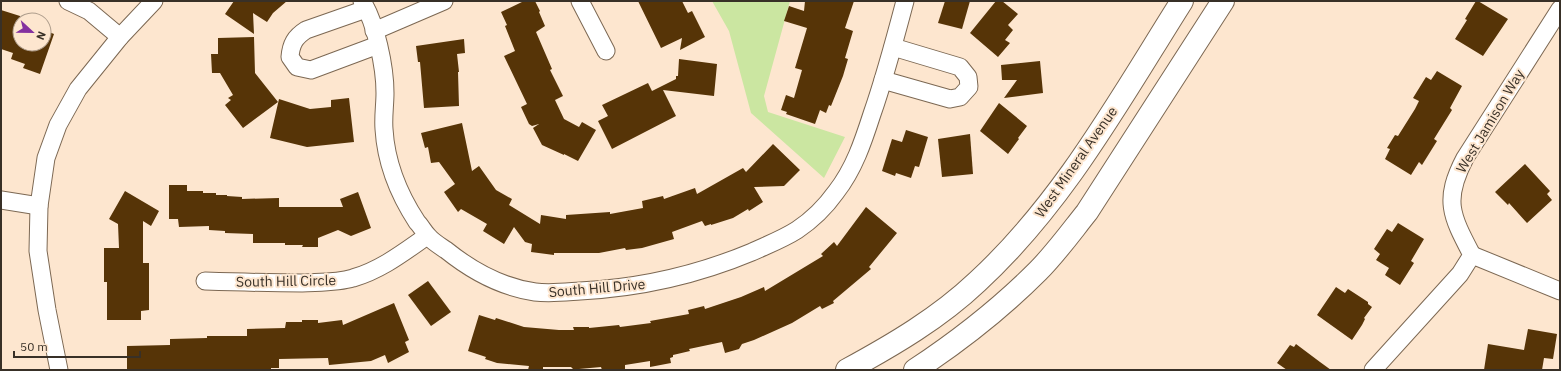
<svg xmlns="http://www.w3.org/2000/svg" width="1561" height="371" viewBox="0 0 1561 371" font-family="'IBM Plex Sans',sans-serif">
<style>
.green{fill:#cbe6a1}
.building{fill:#563407}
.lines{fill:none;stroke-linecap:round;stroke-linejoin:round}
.street-casing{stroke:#7c6853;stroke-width:19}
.secondary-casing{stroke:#7c6853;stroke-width:24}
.street{stroke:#fff;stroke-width:17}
.secondary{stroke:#fff;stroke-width:22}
.labels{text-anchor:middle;stroke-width:4;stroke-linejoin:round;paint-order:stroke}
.street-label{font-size:14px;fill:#383027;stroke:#fde6cf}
</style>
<rect width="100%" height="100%" fill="#fde6cf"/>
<!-- green -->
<path class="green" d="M712,1h78l-26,95 4,16 77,25 -21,41 -73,-65 -22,-82z"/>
<!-- building -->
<g class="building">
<path d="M234,1h53l-14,12 -6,9 -14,-9 1,21 -29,-20z"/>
<path d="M524,1h11l5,10 -1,1 6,14 -9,6 16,37 -2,1 13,26 -8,4 9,19 15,8 3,-5 14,8 -18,31 -14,-7v1l-22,-10 -9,-17 6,-4 -7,2 -3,-2 -8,-17 6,-3 -23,-48 11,-5 -10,-25 2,-1 -6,-13z"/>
<path d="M638,1h44l6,12 4,-2 13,26 -25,13 2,-12 -21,10z"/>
<path d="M805,1h49l-9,27 8,3 -8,27 3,1 -5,17 -12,30 -2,-1 -3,8 -6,-3 -5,14 -29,-10 1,-2 -6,-2 5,-15 8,3 8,-28 -7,-2 12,-40 -23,-7 5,-15 15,5z"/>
<path d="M945,1h25l-8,28 -24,-6z"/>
<path d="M996,1h6l16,13 -10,11 5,5 -8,10 5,3 -12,14 -28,-24z"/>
<path d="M1476,1h2l30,18 -25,37 -28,-17 12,-19 -2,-1z"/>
<path d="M1,10l19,6v28h24v-14l10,4 -14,40 -17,-6 2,-4 -14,-5 2,-6 -12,-4z"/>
<path d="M254,37l1,36 23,29 -35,26 -18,-23 6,-5 -3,-2 5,-3 -13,-22h-8l-1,-19h7v-16z"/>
<path d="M464,39l1,14 -8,1 2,18h-1l1,34 -35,2 -4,-46h-2l-2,-16z"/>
<path d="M679,59l38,5 -3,32 -51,-6 13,26 -64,33 -14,-28 10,-5 -6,-11 46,-22 4,8 24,-12v-3h2z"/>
<path d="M1040,61l3,32 -39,5 13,-18h-15l-1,-15z"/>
<path d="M1437,71l25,15 -12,22 2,2 -18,29 3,2 -15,24 -3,-3 -8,13 -26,-16 5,-10 -3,-1 8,-13 3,1 17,-27 4,-8 -6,-3 13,-21 5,3z"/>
<path d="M349,98l5,44 -47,5 -37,-9 9,-39 31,10 21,-2v-7z"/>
<path d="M999,103l28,23 -9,12 1,1 -11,15 -28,-23z"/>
<path d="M462,123l10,48 7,-5 17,24 16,9 -3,6 31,19 1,-9 25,4v-4l44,-3v2l33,-6 -1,-7 21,-5 1,3 31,-11 2,6 46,-26 3,4 27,-28 27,26 -16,16 -30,1 9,15 -14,9 -1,-2 -15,9 -22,7v-1l-6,2 -3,-5 -30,11 2,7 -32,9 -16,2 -1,-2 -26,5h-45v2l-23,-3 1,-8 -7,-2 -11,-15 -10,17 -21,-13 4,-7 -26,-15 -3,3 -14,-20 11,-8 -16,-22 -8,1 -3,-16 -3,1 -4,-15z"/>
<path d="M906,130l22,7 -9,30 -4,-1 -4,12 -15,-5 -1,3 -13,-5 10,-32 10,3z"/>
<path d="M970,134l3,40 -31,3 -4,-38z"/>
<path d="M1525,164l25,27 -3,3 5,6 -25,23 -18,-20 -1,2 -13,-13z"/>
<path d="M169,185h18v6h16v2h13v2h11v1l15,1v2l37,-1v9h64l-3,-8 18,-7 13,36 -20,8 -13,-6 -20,8v9h-16l1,-2h-18v-2h-32v-9l-28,-1v-2l-16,-1v-4l-30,1 -1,-8h-9z"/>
<path d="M125,191l34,20 -8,15 -8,-5v42h6v47l-8,1v9h-34v-38h-3v-34h15l-1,-24 -9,-5z"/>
<path d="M866,207l31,26 -28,34 2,2 -38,32 1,2 -12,6 -2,-3 -28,17 -38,17 -12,4 -3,5 -14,4 -3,-11 -33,7 1,2 -17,4v2l-3,1 1,5 -21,4v-6l-25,4v4l-12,1h-11l-1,-3 -22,2h-6l-2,-2h-28v3h-15l1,-4 -32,-3 -12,-4 1,-2 -18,-6 11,-36 16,5 1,-2 28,9 35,3h15l-1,-3h16v1l30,-3 1,2 31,-4 -1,-2 39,-7 -1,-4 16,-4 1,3 36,-12 23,-10 1,4 58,-35 -2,-2 13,-12 3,4z"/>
<path d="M1398,223l26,16 -13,22 3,2 -14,22 -15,-10 4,-7 -13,-8 4,-6 -6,-5 13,-20 5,3z"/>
<path d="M428,281l23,31 -20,14 -23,-31z"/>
<path d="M1336,287l9,6 3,-4 20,13v2l4,3 -8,11 1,1 -3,6 -10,15 -35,-25z"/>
<path d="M394,303l15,37 -4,2 4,10 -21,11 -3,-8 -14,6 -42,4 -1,-7 -49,1v9h-8v2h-144v-24l43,-1v-6l37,-1v-2h40v-7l38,-1 1,-6h16v-2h16v3l24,-3 1,5z"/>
<path d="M1528,329l29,5 -4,25 -9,-1 -2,12h-58l4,-26 36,6z"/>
<path d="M1296,344l24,18 11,8h-44l-10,-7 13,-18 4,2z"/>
</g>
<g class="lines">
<!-- street casing -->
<g class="street-casing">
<g id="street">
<path d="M68,1l21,10 31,26"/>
<path d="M362,1c14,22 23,66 23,92 0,12 -2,24 -1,36 2,34 14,64 33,93 4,4 7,10 11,14 5,6 12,10 18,14 26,21 55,37 89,42 15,2 31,0 45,-1 60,-3 117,-16 172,-39 15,-7 31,-13 45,-22 15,-10 29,-24 39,-38 18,-23 27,-50 36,-78 13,-37 23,-75 33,-113"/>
<path d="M580,1l26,50"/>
<path d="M366,9l-60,21c-11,7 -15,14 -16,27l7,10 14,3 67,-25"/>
<path d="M374,31l70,-30"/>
<path d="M883,80l67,19 10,-2 9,-10 -1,-10 -8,-10 -67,-20"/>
<path d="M1,200l38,6"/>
<path d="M1472,255l88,36"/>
<path d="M205,281c32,1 64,2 97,2 17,-1 35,0 51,-5 28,-8 51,-26 74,-42"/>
<path d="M59,370l-12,-60 -9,-59 1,-45 7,-48 12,-33 20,-36 42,-52 34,-36"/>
<path d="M1373,370l87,-96 12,-19c-21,-40 -29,-55 -7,-97l95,-149"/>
</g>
</g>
<!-- secondary casing -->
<g class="secondary-casing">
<g id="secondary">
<path d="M847,370c46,-25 92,-52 130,-88 86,-79 143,-183 205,-281"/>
<path d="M915,370c44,-29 86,-62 123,-99 18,-18 33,-39 49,-59l136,-211"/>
</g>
</g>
<!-- street -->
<use href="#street" class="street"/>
<!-- secondary -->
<use href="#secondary" class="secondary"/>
</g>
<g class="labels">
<!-- street labels -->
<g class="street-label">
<text transform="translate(1490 121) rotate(-59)" y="5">West Jamison Way</text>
<text transform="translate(1076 162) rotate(-55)" y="5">West Mineral Avenue</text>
<text transform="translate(286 281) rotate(-1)" y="5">South Hill Circle</text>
<text transform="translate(597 288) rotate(-5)" y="5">South Hill Drive</text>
</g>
</g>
<!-- border -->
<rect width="1561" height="371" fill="none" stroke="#383027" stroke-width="4"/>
<!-- north arrow -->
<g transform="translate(32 32) rotate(112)"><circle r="19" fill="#fde6cf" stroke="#ae9d8c"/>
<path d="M0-3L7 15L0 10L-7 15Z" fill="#83309f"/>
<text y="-6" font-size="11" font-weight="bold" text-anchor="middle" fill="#383027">N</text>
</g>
<!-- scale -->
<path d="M14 351v6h126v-6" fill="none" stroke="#383027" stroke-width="2"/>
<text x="20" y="351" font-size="12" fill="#383027" stroke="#fde6cf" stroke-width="3" paint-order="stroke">50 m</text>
</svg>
